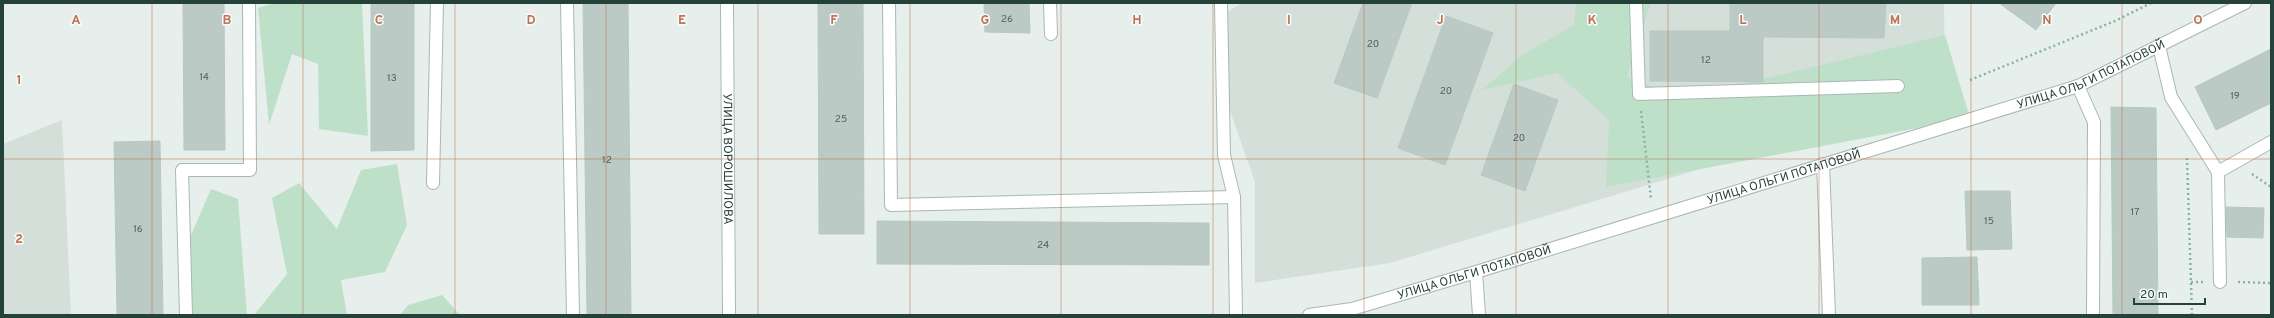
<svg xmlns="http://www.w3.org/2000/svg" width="2274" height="318" viewBox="0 0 2274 318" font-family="Overpass,sans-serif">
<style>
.built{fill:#d4dfda}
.green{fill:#bfe0c8}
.building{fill:#bbcac4;stroke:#b8c9c2}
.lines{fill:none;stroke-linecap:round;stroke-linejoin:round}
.service-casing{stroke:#a8b8b2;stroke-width:14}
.minor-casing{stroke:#a8b8b2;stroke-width:14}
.path{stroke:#86b3a5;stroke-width:2.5;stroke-dasharray:2 3;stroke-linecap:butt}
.service{stroke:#fff;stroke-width:12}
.minor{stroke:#fff;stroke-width:12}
.grid{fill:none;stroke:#c07456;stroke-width:1;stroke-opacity:0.55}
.labels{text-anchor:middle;stroke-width:3;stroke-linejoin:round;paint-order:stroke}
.number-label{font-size:10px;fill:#4a645c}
.street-label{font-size:12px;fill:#24423a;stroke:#f7fbf9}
.grid-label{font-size:13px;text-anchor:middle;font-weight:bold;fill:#c07456;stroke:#f7fbf9;stroke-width:3;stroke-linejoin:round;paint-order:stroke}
</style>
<rect width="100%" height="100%" fill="#e6efeb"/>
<!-- built -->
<g class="built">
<path d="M1242,3h702l1,92 -555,168 -135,20v-101l-27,-77 -1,-93z"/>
<path d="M62,120l9,195h-68v-171z"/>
</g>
<!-- green -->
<g class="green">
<path d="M275,3h87l6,133 -49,-7 -1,-65 -26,-10 -23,71 -11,-117z"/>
<path d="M1576,3h75l-24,74 58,21 260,-63 25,83 -364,69 3,-67 -52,-47 -75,17 40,-35 52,-30z"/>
<path d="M397,164l10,61 -22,47 -44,8 6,35h-93l33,-41 -15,-76 27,-15 38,46 24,-59z"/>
<path d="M211,189l27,10 9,116h-68v-52z"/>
<path d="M442,295l18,20h-60l8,-10z"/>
</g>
<!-- building -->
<g class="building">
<path d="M183,3h41l1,147h-41z"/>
<path d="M371,3h43v147l-43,1z"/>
<path d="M583,3h45l3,312h-44z"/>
<path d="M818,3h45l1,231h-45z"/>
<path d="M984,3h45l1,30 -45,-1z"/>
<path d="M1363,3h49l-35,95 -43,-15z"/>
<path d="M1730,3h156l-2,35 -121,-1v45l-113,-1v-50h80z"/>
<path d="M1999,3h57l-20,27z"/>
<path d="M1446,16l47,17 -48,132 -47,-17z"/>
<path d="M2271,49v54l-55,27 -21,-43z"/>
<path d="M1514,84l44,16 -33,91 -44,-16z"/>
<path d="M2111,107l45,1 2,207h-45z"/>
<path d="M160,141l3,174h-46l-3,-173z"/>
<path d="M1965,191h45l2,58 -45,1z"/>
<path d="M2226,207l38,1 -1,30 -36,-1z"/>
<path d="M877,221l332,2v42l-332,-1z"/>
<path d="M1977,257l2,48h-57v-47z"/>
</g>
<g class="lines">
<!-- service casing -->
<g class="service-casing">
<g id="service">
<path d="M567,3l6,312"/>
<path d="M889,3l2,202 343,-8"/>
<path d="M1050,3l1,31"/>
<path d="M1221,3l3,152 10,42 2,118"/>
<path d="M1636,3l3,91 259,-8"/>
<path d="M2159,46l12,51 47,75 53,-30"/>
<path d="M2078,86l16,36 -1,193"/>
<path d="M1823,164l6,151"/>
<path d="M2218,172l2,110"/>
<path d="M433,183l4,-180"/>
<path d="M1476,272l3,43"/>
<path d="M186,315l-4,-145h68l-1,-167"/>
</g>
</g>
<!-- minor casing -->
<g class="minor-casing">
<g id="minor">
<path id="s1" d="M727,3l2,312"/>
<path id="s2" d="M1309,315l43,-6 124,-37 602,-186 167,-83"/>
</g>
</g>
<!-- path -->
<g class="path">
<path d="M1970,80l145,-59 36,-18"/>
<path d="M1641,111l10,88"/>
<path d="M2187,158l5,157"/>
<path d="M2252,174l19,13"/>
<path d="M2191,282h12"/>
<path d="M2238,282l33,1"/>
</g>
<!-- service -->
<use href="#service" class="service"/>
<!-- minor -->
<use href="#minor" class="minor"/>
</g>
<!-- grid -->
<path class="grid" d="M152,3v312M303,3v312M455,3v312M606,3v312M758,3v312M910,3v312M1061,3v312M1213,3v312M1364,3v312M1516,3v312M1668,3v312M1819,3v312M1971,3v312M2122,3v312M3,159h2268"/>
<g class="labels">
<!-- number labels -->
<g class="number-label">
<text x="1007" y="22">26</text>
<text x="1373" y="47">20</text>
<text x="1706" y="63">12</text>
<text x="204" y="80">14</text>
<text x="392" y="81">13</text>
<text x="1446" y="94">20</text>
<text x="2235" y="99">19</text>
<text x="841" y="122">25</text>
<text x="1519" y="141">20</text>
<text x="607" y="163">12</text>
<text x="2135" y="215">17</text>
<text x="1989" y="224">15</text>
<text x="138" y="232">16</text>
<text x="1043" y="248">24</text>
</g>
<!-- street labels -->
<g class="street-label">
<text dy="4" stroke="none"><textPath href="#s2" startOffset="819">УЛИЦА ОЛЬГИ ПОТАПОВОЙ</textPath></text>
<text dy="4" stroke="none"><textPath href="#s1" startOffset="156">УЛИЦА ВОРОШИЛОВА</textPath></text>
<text dy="4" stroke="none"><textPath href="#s2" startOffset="495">УЛИЦА ОЛЬГИ ПОТАПОВОЙ</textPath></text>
<text dy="4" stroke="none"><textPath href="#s2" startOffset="171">УЛИЦА ОЛЬГИ ПОТАПОВОЙ</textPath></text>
</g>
</g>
<g class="grid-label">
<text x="76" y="24">A</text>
<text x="227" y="24">B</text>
<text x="379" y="24">C</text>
<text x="531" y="24">D</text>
<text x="682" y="24">E</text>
<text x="834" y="24">F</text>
<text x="985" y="24">G</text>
<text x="1137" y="24">H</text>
<text x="1289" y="24">I</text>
<text x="1440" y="24">J</text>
<text x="1592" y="24">K</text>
<text x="1743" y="24">L</text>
<text x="1895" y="24">M</text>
<text x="2047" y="24">N</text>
<text x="2198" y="24">O</text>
<text x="19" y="84">1</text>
<text x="19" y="243">2</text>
</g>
<!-- border -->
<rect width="2274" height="318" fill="none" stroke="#24423a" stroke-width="8"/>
<!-- scale -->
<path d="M2134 298v6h71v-6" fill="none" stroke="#24423a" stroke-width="2"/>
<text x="2140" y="298" font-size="12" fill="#24423a" stroke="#f7fbf9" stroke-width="3" paint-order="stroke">20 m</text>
</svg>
